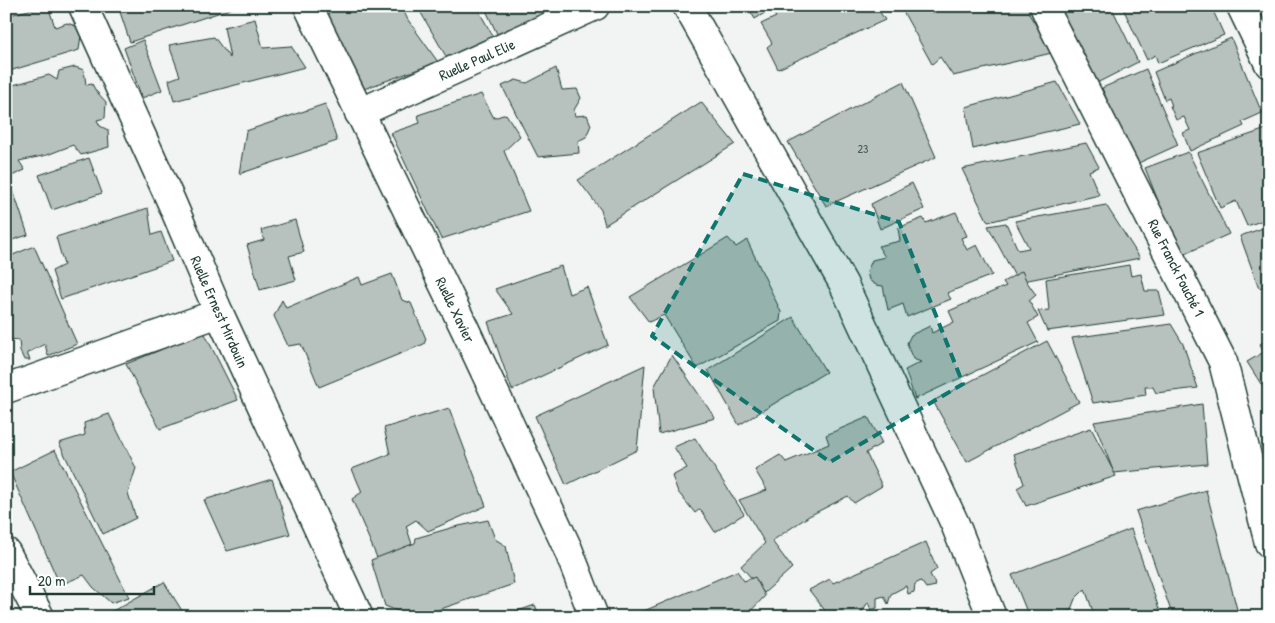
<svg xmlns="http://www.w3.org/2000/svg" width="1275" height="623" viewBox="0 0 1275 623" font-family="'Patrick Hand',sans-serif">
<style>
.building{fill:#b7c1bd;stroke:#1f3d34}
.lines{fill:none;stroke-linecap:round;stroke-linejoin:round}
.minor-casing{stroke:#1f3d34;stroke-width:31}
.minor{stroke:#fff;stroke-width:28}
.marked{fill:#0f766e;fill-opacity:0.2;stroke:#0f766e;stroke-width:4;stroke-dasharray:10 6;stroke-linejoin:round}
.labels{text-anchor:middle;stroke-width:4.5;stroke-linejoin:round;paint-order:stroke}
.number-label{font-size:12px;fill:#455e56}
.street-label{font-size:15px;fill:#1f3d34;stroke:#fff}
</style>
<rect width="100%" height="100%" fill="#f2f3f3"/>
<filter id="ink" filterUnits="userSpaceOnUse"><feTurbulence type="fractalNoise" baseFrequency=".02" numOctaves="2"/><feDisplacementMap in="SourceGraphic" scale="10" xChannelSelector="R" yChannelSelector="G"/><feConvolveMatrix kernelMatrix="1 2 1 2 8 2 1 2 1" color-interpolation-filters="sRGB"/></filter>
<g filter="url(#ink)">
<!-- building -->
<g class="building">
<path d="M44,6h4l7,21 12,-4 9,3 5,9 -2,15 -73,22v-56z"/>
<path d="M118,6h121l-109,36z"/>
<path d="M319,6h82l7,14 30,42 -77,28z"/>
<path d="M417,6h59l18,32 -43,27z"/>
<path d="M484,6h60l5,9 -51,21z"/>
<path d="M747,6h29l-21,13z"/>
<path d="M784,6h92l9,14 -107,49 -11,-22 5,-4 -11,-19 15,-7 -3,-4z"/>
<path d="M900,6h128l1,8 13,21 3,-2 11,19 -103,24 -13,-19 -8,7z"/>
<path d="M1050,6h61l27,56 -49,25z"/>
<path d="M1122,6h89l13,29 -66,28 -3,-8 -8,5z"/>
<path d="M255,19l8,29 28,-2 14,21 -131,34 -5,-21 11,-4 -11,-31 45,-8 16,21 -6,-31z"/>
<path d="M1231,38l31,75 -20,9 2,4 -54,25 -7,-18 7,-3 -6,-13 -8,3 -6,-14h2l-3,-8 -4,2 -11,-28z"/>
<path d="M143,40l19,50 -20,8 -18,-50z"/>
<path d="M75,67l9,3 2,15 6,-1 4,7 10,11 -1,16 -8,2 3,6 8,4 1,17 -28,8 -8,-10 -26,10 -28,6 6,9 -18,8 -1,-91 43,-12 8,5 2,-9z"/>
<path d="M556,68l6,22 15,-1 4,9 -7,12 1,6 12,-1 4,10 -5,12 -8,4 1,12 -41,4 -36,-71 14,-6 11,3z"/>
<path d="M1146,69l32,76 -44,20 -32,-77z"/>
<path d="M903,82l33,75 -110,49 -38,-64z"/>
<path d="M1057,82l23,42 -107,25 -7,-42z"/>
<path d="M481,94l13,24 12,-4 14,22 -16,15 25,60 -88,28 -50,-106 29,-10 -2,-8z"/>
<path d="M701,102l34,42 -130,81 -4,-15 -23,-30z"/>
<path d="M325,104l12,37 -98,33 7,-43z"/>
<path d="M1269,128v90l-22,8 -11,-25 -16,7 -23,-55z"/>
<path d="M1086,143l13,24 -10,4 10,24 -111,27 -26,-53z"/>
<path d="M1188,152l41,82 -49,22 -35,-88z"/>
<path d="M89,158l13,35 -50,17 -13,-35z"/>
<path d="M6,175h2l20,60 -22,7z"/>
<path d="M912,183l12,26 -44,20 -9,-25z"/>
<path d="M1106,205l34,53 -122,24 -30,-56 18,-3 12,27 11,-2 -14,-27z"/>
<path d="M148,208l4,27 9,-3 11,29 -111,38 -9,-28 12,-6 -8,-28z"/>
<path d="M956,212l11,24 -6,2 6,12 10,-5 15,30 -45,18 4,6 -44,18 -4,-13 -15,6 -5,-24 -7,-1 -7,-5 -2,-8 5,-12 13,-3 -7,-11 22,-5 -2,-13 25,-10 3,5z"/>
<path d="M295,220l9,32 -15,4 7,24 -36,10 -13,-45 17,-5 -3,-10z"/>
<path d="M1269,226v59l-10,3 -19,-52z"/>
<path d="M728,238l8,9 11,-7 34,72 -1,9 -83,47 -33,-53 -15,7 -19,-25z"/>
<path d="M34,246l43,98 -29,12 -3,-12 -18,9 3,7h-6l-4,-9 -1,-11 -11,-1 -2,-6v-75z"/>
<path d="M1129,265l2,11 10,-2 4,17h14l6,24 -118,16 -9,-20 11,-1 -3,-31z"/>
<path d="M561,266l8,28 18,-7 21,58 -96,45 -24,-68 25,-8 -18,-25z"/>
<path d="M1022,271l5,11 9,13 -7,6 9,16 -10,6 10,19 -123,57 -10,-29 16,-8 -8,-3 -4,-9 -2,-7 4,-8 19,-9 2,7 22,-11 -5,-11 57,-25 -3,-4z"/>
<path d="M392,274l10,26 9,3 15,36 -2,5 -105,43 -18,-43 -13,2 -14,-30 8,-16 4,8 73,-31 3,8z"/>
<path d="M793,317l33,55 -87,53 -31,-55z"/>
<path d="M1171,324l12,20 15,44 -42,5 -3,-6h-8l1,8 -53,8 -21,-65z"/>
<path d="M204,332l34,68 -78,29 -34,-65z"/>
<path d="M1269,339v41l-8,4 -14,-22 17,-10 -4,-8z"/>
<path d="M1047,341l32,61 -112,60 -34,-61z"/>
<path d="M672,355l43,63 -56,16 -5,-47z"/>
<path d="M6,359l4,4 3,11 -7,2z"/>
<path d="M645,365l-8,85 -71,35 -31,-69z"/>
<path d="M1269,383v20l-4,-10z"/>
<path d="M1202,404l5,60 -93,9 -20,-51z"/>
<path d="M449,408l37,98 -58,25 -12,-11 -10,6 7,21 -35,13 -26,-61 10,-7 -10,-23 38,-15 -6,-26z"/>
<path d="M109,414l27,54 -8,25 8,25 -33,16 -44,-91 26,-8 -1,-12z"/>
<path d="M868,417l14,26 -16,10 16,33 -28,17 -6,-7 -39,20 -37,25 20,27 -28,25 -23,-27 24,-23 -26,-43 28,-10 -12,-20 25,-15 6,7 43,-18 -3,-9z"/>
<path d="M1091,428l25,48 -90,30 -9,-18 7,-4 -10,-30z"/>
<path d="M695,438l49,76 -29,18 -15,-23 -5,4 -17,-21 -6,-16 15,-8 -13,-21z"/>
<path d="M55,450l74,147 -18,6 -18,-16 -9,-12 -24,10 -50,-113z"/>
<path d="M272,479l18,55 -63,17 -23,-51z"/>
<path d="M1206,490l33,127h-66l-37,-106z"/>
<path d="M488,520l7,19 11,7 8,38 -82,28v5h-33l1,-5 -15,-6 -14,-46 44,-17 1,-5 38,-11z"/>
<path d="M1131,529l31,88h-67l-10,-28 -10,10 -7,18h-39l-17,-42z"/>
<path d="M926,542l11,27 -7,5 6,12 -10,2 -5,-7 -6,3 -1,8 -6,2 -2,-8 -15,8 -3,10 -4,-8 -7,2v10l-6,2 -3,-8 -9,15h-29l-21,-27 21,-11 3,4z"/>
<path d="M737,571l7,10 11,-4 10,19 -20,21h-115z"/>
<path d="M164,582l22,35h-84z"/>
<path d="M535,605l5,12h-39z"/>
</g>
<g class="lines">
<!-- minor casing -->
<g class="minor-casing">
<g id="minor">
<path d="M83,6l88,195 48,112 140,304"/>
<path d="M308,6l156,321 104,222 26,68"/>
<path d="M687,6l156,277 112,241 37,93"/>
<path d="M1044,6l10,22 169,334 46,181"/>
<path d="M1241,6l28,58"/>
<path d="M359,113l236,-107"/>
<path d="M6,389l213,-76"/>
<path d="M6,552l34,65"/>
</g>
</g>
<!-- minor -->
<use href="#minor" class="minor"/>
</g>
</g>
<!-- marked area -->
<path class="marked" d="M743,174l156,48 64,162 -133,78 -178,-126z"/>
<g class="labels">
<!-- number labels -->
<g class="number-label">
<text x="863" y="153">23</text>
</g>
<!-- street labels -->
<g class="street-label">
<text transform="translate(477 60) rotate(-24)" y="5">Ruelle Paul Elie</text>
<text transform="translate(1176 268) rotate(63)" y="5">Rue Franck Fouché 1</text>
<text transform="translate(455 310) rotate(64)" y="5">Ruelle Xavier</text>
<text transform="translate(219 312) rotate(66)" y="5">Ruelle Ernest Mirdouin</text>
</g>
</g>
<!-- margin -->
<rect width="1275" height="623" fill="none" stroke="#fff" stroke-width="25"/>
<rect x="12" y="12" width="1250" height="598" fill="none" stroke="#1f3d34" stroke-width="2" filter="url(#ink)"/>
<!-- scale -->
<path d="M30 586v8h124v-8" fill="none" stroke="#1f3d34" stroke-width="2.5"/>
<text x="38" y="586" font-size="15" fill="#1f3d34" stroke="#ffffff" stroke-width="4" paint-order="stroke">20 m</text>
</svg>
